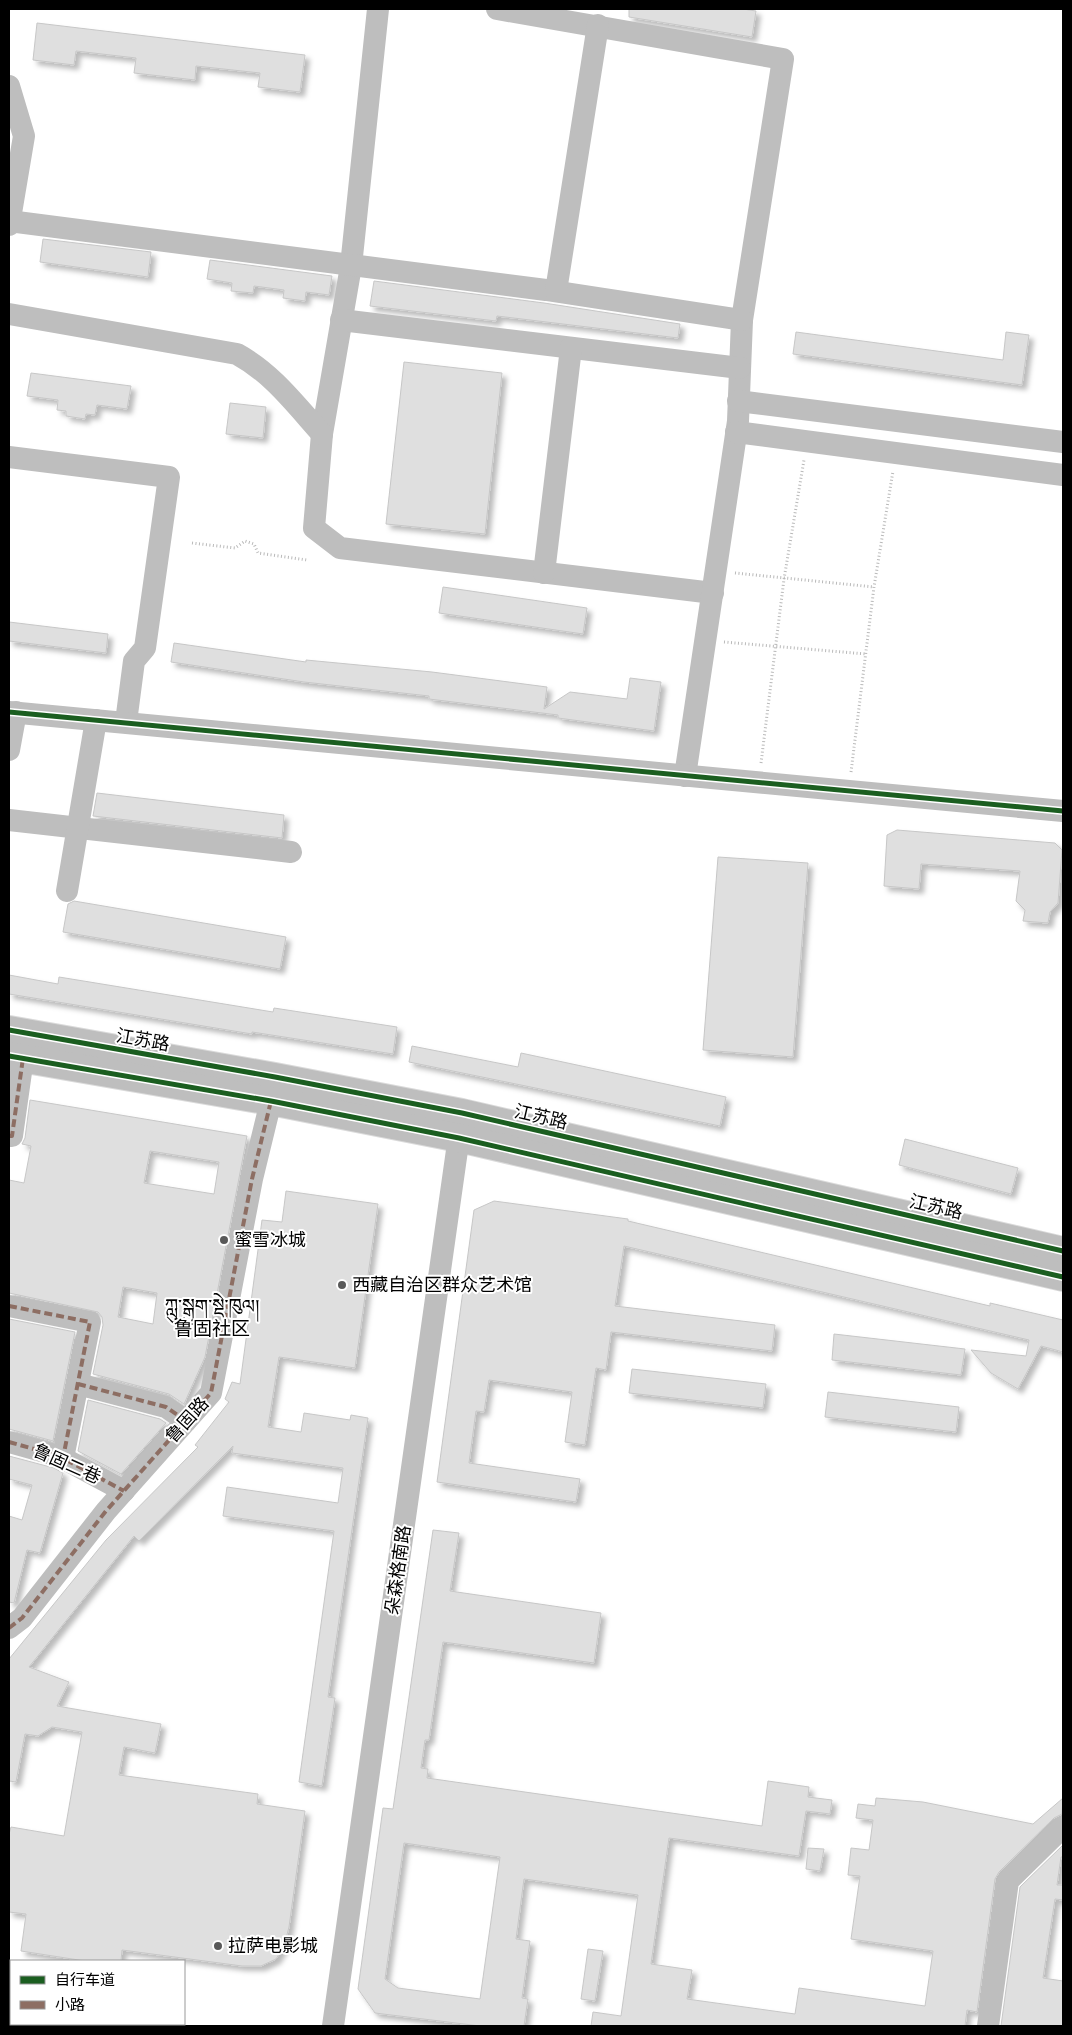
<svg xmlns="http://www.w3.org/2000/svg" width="1072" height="2035" viewBox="0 0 1072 2035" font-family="'Source Sans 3','Noto Sans SC','Noto Serif Tibetan',sans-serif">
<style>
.building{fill:#dfdfdf;stroke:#c7c7c7;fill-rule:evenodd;filter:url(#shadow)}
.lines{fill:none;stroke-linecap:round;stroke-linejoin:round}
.highway-casing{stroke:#dbdbdb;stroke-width:30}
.path{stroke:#b9b9b9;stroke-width:3;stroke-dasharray:1 2.5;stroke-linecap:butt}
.minor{stroke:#bebebe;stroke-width:22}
.highway{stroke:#bebebe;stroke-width:28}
.quiet{stroke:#8d6e63;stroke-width:4;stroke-dasharray:8 4;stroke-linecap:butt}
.cycleway-casing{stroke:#fff;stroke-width:8}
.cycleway{stroke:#1b5e20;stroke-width:5}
.poi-dot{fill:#595959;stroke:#fff;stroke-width:2}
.labels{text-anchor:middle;stroke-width:4;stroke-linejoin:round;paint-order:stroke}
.street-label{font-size:18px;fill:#000;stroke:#fff}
.poi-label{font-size:18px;fill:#000;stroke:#fff;text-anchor:start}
.neighbourhood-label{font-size:19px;fill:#000;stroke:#fff}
</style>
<defs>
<filter id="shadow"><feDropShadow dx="4.5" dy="4.5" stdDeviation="2.5" flood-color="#0004"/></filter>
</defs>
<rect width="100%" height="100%" fill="#fff"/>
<!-- building -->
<g class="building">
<path d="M629,9h114l13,2 -4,26 -123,-20z"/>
<path d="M37,23l268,32 -5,37 -42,-5 2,-14 -64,-7 -1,14 -61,-7 2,-15 -60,-7 -2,14 -41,-5z"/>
<path d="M43,239l108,13 -3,25 -108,-15z"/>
<path d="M210,260l122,16 -3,19 -23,-3 -1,9 -22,-3 1,-8 -30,-4 -1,7 -22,-2 1,-8 -25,-4z"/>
<path d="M374,281l170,22 136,21 -2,14 -181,-22 -1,5 -126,-15z"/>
<path d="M796,332l207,28 3,-28 23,3 -7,50 -229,-31z"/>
<path d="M404,362l98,11 -17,161 -99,-10z"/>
<path d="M31,373l100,13 -4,23 -30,-4 -2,10 -9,-1 -1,5 -19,-3v-5l-9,-1 1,-10 -31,-4z"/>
<path d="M230,403l36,4 -3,31 -37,-4z"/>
<path d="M443,587l144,21 -4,26 -144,-21z"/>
<path d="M9,622l99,12 -2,19 -97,-12z"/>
<path d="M174,643l132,19v-2l126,12 115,15 -3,22 26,-17 57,7 3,-21 31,4 -7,49 -96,-13v-3l-129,-16v-3l-125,-14 -133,-20z"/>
<path d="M97,793l187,22 -2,23 -189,-22z"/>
<path d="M897,830l158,13 7,7 -4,53 -8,9 -2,11 -25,-2 2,-11 -9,-9 4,-30 -99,-7 -2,25 -35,-3 3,-51z"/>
<path d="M718,857l90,6 -15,194 -90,-7z"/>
<path d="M74,901l212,36 -6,32 -217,-37 5,-28z"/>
<path d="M9,975l49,9 1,-7 214,35 1,-4 123,19 -4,27 -141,-22v2l-243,-40z"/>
<path d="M412,1046l106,21 3,-14 205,44 -6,29 -311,-64z"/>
<path d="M30,1100l217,36 -42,221 -21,47 -15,-10 -76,-20 10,-49 -1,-8 -4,-5 -89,-19v-113l15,3 7,-37 -9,-2 3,-6zM150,1151l69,11 -5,32 -70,-11zM123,1287l34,6 -4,31 -35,-7z"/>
<path d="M905,1139l113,29 -7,26 -112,-29z"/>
<path d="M286,1191l92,13 -23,164 -76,-11 -11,70 33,5 3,-19 46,7 1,-5 17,3 -40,279 7,1 -13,88 -23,-4 35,-251 -111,-15 4,-29 111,16 5,-35 -111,-15 1,-7 -94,95 -5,-5 -105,131 40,15 -12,24 104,18 -6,29 -31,-6 -5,28 139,19 -1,10 48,7 -16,116 -5,19 -8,13 -15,7h-19l-120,-16 -1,11h-36l-64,-10 5,-37 -17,-2v-78l2,-7 53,9 18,-104 -30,-5 -14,9 -13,-2 -9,48 -7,-1v-122l97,-119 92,-93 -3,-2 34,-43 -4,-3 7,-17 8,2 22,-164 20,2z"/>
<path d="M494,1201l134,18v2l362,85v-3l73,17v32l-22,-6 -23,43 -27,-16 -20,-23 55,6 3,-16 -405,-94 -9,60 160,19 -3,26 -161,-19 -5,38 -10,-2 -11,77 -20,-3 7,-50 -83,-12 -5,32 -8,-1 -7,52 111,16 -4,23 -139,-20 37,-272z"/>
<path d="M9,1319l66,13 -22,109 -44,-12z"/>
<path d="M834,1334l131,15 -4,26 -129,-15z"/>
<path d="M632,1369l134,15 -3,24 -134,-15z"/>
<path d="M828,1392l131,15 -3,25 -131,-15z"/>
<path d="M88,1400l72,19 6,4 -45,51 -43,-23z"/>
<path d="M9,1456l45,12 9,5 -23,80 -13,-3 -13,53 -5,-1v-86l13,4 10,-35 -23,-6z"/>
<path d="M433,1530l26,3 -9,58 151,22 -7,50 -151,-21 -14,98h-4l-4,28 7,1 -1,9 335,48 6,-45 41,6 -1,10 24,3 -2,14 -24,-3 -7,45 -130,-18 -18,126 41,6 -5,29 108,15 4,-26 126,18 8,-55 -82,-12 9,-63 -12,-1 3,-27 18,2 4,-30 -17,-2 2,-14 17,2 1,-8 47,4 110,22 30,-26 -1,16 -8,4 -55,54 -4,7 -18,133 -10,-2 -2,16h-374l2,-14 28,4 17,-121 -114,-16 -8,60 14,2 -8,57 6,1 -4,27h-44l-105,-13 -17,-24 25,-181 10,1zM404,1843l96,14 -20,142 -82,-11 -13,-9z"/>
<path d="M1063,1845v12h-2l-4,28h6v15l-8,-1 -12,79 20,3v45h-62l19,-139z"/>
<path d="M808,1848l16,1 -4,22 -14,-2z"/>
<path d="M588,1949l15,2 -8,50 -14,-2z"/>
</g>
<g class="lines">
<!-- highway casing -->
<g class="highway-casing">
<g id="highway">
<path d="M9,1030l266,47 187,36 601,138"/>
<path d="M9,1056l262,45 188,37 604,139"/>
</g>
</g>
<!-- path -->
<g class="path">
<path d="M192,543l43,5 10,-7 9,3 4,9 49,7"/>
<path d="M735,573l139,14"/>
<path d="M724,642l142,12"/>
<path d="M761,763l23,-184 20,-119"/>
<path d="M851,772l23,-185 19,-116"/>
</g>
<!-- minor -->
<g class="minor">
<path d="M378,9l-27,257 -29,168 -8,94 26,20 373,45"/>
<path d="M497,9l286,50 -41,261 -4,101 -53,355"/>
<path d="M9,86l15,50 -15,89"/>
<path d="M9,221l537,69 196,30"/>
<path d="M556,291l42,-266"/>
<path d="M9,314l228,40c35,19 58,50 85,80"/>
<path d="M341,320l399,48"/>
<path d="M738,401l325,41"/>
<path d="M736,432l327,43"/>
<path d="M9,457l160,20 -24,171 -11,13 -8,61"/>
<path d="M544,573l27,-225"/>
<path d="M9,712l1054,99"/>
<path d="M9,750l7,-38"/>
<path d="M9,820l282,32"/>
<path d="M67,891l29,-171"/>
<path d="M9,1136h3l11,-78"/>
<path d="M9,1306l81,16 -27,136"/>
<path d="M78,1384l88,23 20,14"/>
<path d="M9,1442l50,14 65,35"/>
<path d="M9,1628l13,-10 84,-107 105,-118 41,-214 19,-78"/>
<path d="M9,2012l2,1"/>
<path d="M99,2024l20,2"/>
<path d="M333,2026l128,-904"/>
<path d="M988,2026l20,-145 55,-54"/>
</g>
<!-- highway -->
<use href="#highway" class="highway"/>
<!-- quiet -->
<g class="quiet">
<path d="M9,1136h3l11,-78"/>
<path d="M9,1306l81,16 -27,136"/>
<path d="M78,1384l88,23 20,14"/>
<path d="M9,1442l50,14 65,35"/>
<path d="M9,1628l13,-10 84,-107 105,-118 41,-214 19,-78"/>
<path d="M9,2012l2,1"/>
<path d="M99,2024l20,2"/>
</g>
<!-- cycleway casing -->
<g class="cycleway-casing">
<g id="cycleway">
<path d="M9,712l1054,99"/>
<path d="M9,1030l266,47 187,36 601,138"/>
<path d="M9,1056l262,45 188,37 604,139"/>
</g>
</g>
<!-- cycleway -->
<use href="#cycleway" class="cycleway"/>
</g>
<!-- markers -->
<g class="poi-dot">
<circle cx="224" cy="1240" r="5"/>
<circle cx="342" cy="1285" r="5"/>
<circle cx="218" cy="1946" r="5"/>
</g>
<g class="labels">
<!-- street labels -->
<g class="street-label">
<text transform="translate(143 1040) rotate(10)" y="6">江苏路</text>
<text transform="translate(541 1117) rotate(13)" y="6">江苏路</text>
<text transform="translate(936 1207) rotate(13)" y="6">江苏路</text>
<text transform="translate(187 1420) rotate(-48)" y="6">鲁固路</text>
<text transform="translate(67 1464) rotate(24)" y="6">鲁固二巷</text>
<text transform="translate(398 1570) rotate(-82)" y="6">朵森格南路</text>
</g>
<!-- poi labels -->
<g class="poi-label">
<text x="234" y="1246">蜜雪冰城</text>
<text x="352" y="1291">西藏自治区群众艺术馆</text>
<text x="228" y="1952">拉萨电影城</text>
</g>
<!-- neighbourhood labels -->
<g class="neighbourhood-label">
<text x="212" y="1313">ཀླུ་སྒུག་སྡེ་ཁུལ།<tspan x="212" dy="22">鲁固社区</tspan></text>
</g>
</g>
<!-- border -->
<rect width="1072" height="2035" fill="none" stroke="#000000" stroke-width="20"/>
<!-- legend -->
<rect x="10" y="1960" width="175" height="65" fill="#ffffff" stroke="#999999"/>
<rect x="20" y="1976" width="25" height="8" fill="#1b5e20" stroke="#999999"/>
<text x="55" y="1985" font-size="15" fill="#000000">自行车道</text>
<rect x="20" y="2001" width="25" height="8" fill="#8d6e63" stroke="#999999"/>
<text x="55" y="2010" font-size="15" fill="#000000">小路</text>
</svg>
